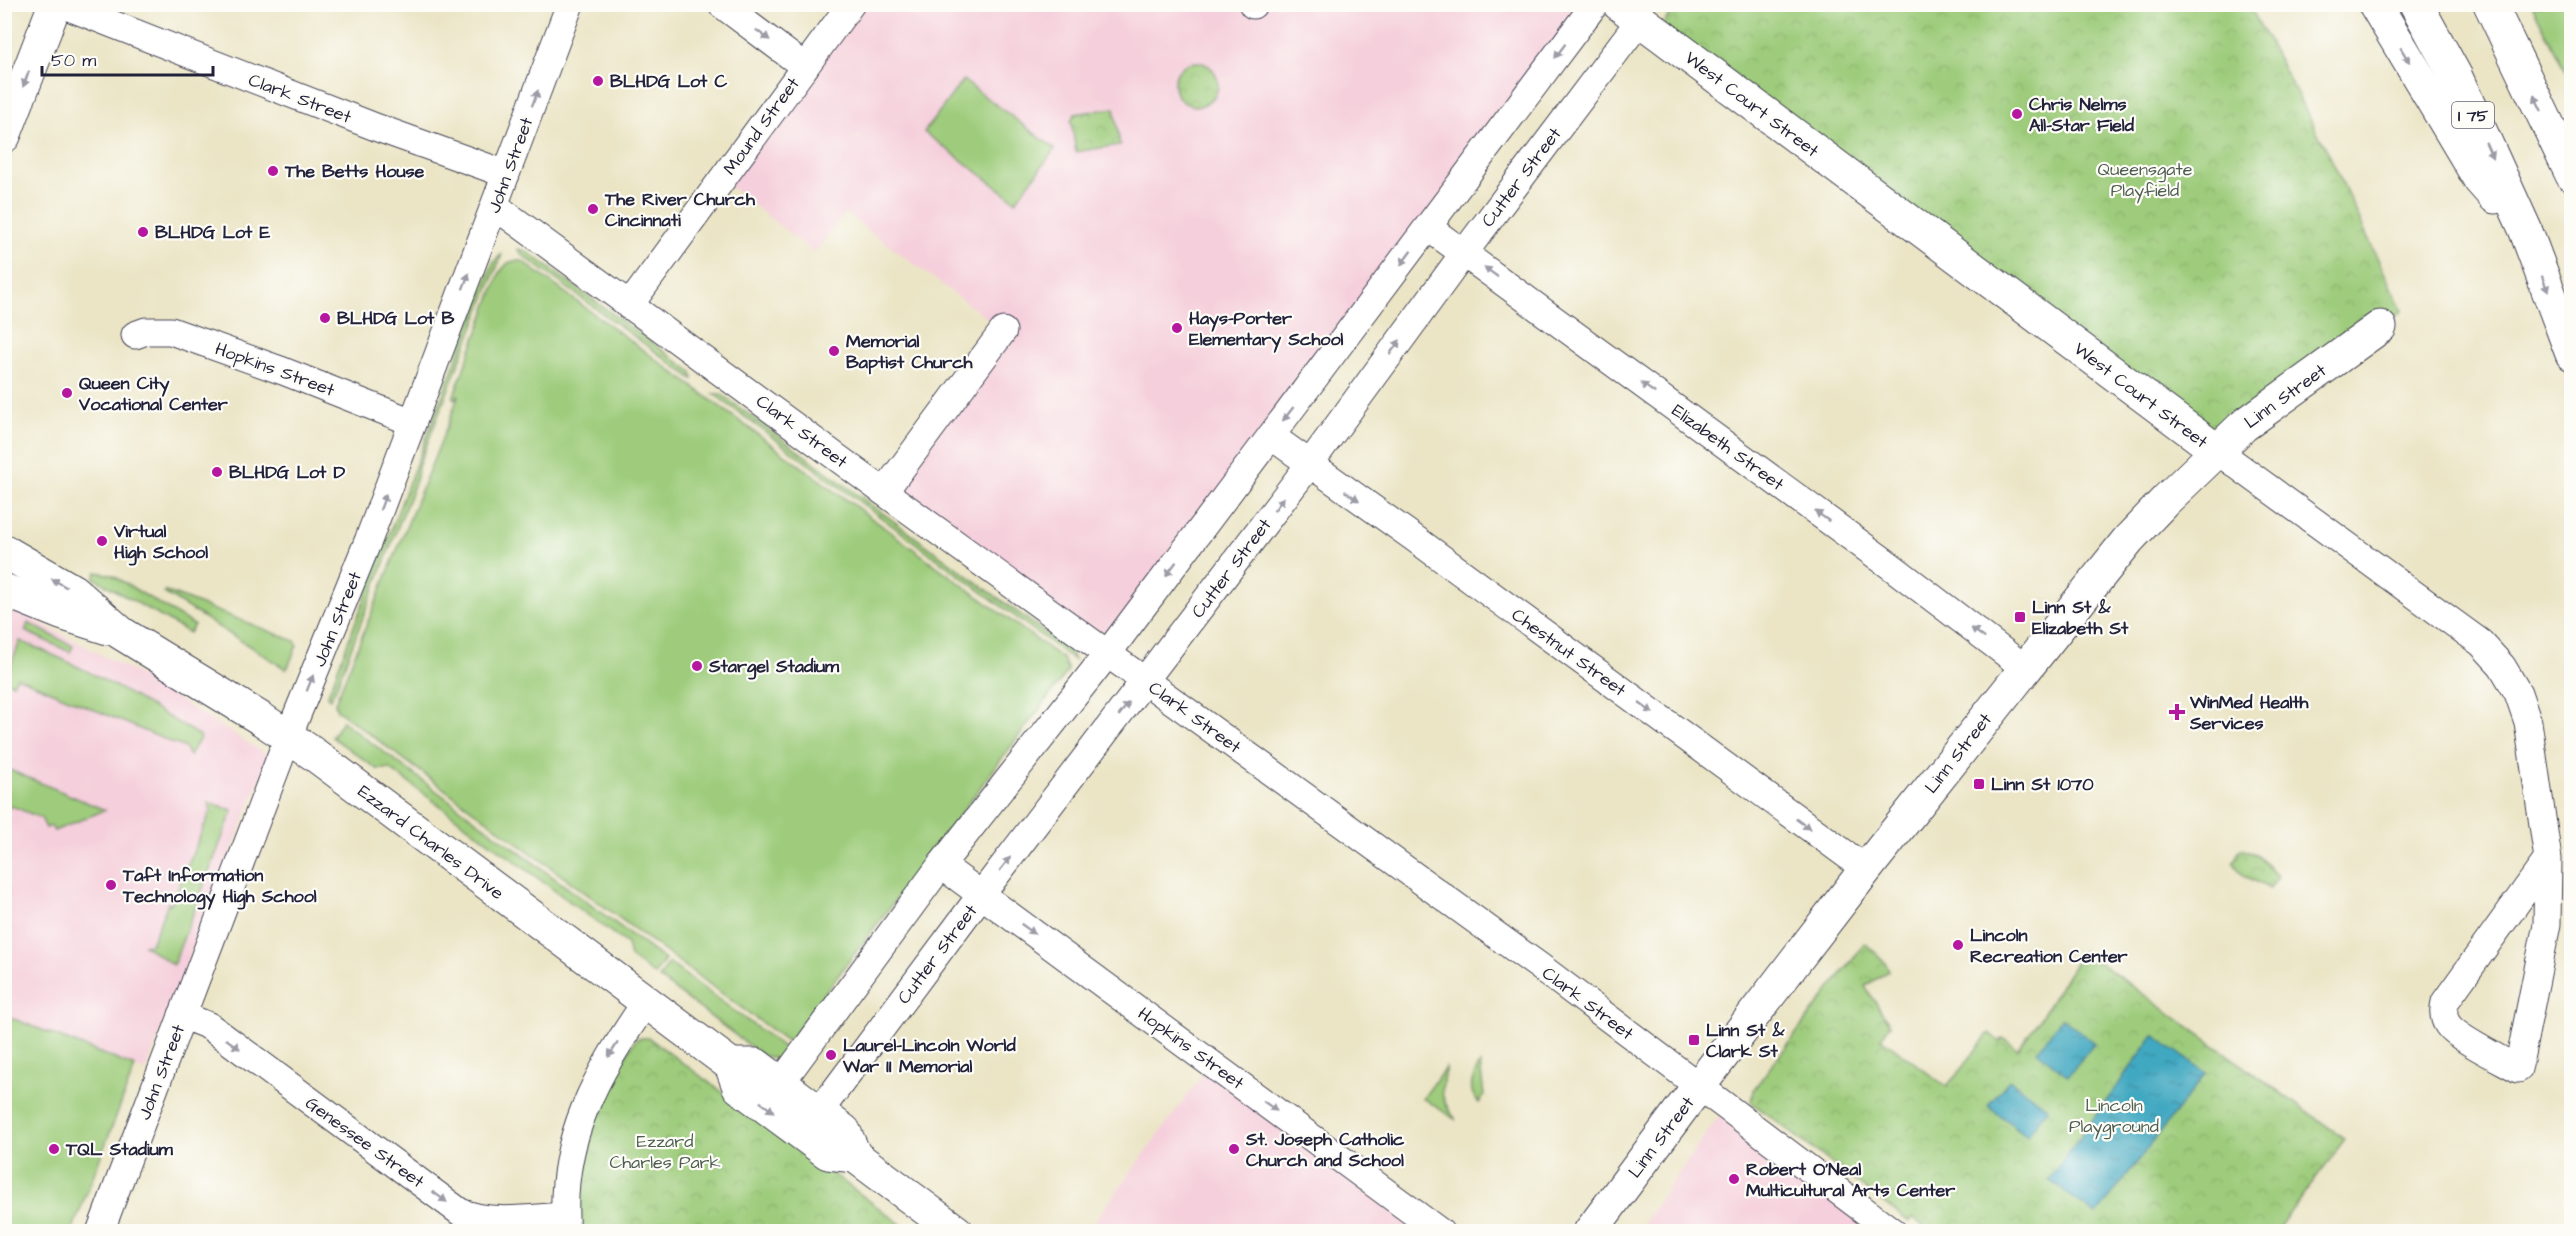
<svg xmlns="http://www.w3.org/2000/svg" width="2576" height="1236" viewBox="0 0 2576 1236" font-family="'Architects Daughter',sans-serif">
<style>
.built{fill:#f5cfdb}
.green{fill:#9ecc7b;stroke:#60775b;stroke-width:1.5}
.park{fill:url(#park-crowns);stroke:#60775b;stroke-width:1.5}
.water{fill:url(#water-ripples);stroke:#32657e;stroke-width:1.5}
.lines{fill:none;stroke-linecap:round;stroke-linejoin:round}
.street-casing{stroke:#403f50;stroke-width:29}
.secondary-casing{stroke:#403f50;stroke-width:35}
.highway-casing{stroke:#403f50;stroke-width:35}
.street{stroke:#fff;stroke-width:27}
.secondary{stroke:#fff;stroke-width:33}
.highway{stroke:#fff;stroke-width:33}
.oneway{fill:#9c9ca7}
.poi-dot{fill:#b5179e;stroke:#fdfcf7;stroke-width:2}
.labels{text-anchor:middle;stroke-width:4.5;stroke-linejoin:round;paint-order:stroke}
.shield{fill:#fdfcf7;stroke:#646373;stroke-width:1.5}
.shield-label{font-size:16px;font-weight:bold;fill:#22223b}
.poi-label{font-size:18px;font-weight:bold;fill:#22223b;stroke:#fdfcf7;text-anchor:start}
.street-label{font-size:18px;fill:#22223b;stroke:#fdfcf7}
.park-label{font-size:18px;fill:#4d5e51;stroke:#fdfcf7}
</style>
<defs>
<pattern id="park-crowns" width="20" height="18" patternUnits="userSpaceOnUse" patternTransform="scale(1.5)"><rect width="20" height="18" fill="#9ecc7b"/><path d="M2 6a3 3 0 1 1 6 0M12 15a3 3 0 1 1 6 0" fill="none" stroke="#88af6b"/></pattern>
<pattern id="water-ripples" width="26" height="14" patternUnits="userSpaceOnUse" patternTransform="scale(1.5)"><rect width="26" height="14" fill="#41a8c1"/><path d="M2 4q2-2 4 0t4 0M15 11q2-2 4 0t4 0" fill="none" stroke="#36889e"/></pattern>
</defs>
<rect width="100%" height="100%" fill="#fdfcf7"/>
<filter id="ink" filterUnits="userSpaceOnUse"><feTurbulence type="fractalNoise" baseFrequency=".0167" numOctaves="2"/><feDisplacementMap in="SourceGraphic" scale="12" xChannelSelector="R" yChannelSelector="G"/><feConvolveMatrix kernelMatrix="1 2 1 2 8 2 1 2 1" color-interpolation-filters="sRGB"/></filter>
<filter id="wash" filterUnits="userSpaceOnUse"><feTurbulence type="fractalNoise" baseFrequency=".008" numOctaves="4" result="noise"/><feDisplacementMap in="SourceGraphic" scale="24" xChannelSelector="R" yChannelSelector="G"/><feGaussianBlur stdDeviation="1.35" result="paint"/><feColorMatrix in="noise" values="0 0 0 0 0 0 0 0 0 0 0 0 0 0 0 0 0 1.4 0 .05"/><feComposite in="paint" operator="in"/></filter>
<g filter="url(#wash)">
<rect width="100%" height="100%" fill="#ebe5c6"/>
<!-- built -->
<g class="built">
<path d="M1196,4l3,2 396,-1 -487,648 -224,-161 119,-162 -158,-117 -31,40 -92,-73 129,-175z"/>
<path d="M4,604l130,68 135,84 -124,315 -140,-56z"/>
<path d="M1208,1067l226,165h-347z"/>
<path d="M1719,1116l158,116h-240z"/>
</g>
<!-- green -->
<g class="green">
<path d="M2532,5h37l3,4 -1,73z"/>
<path d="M963,80l92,69 -39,52 -92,-69z"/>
<path d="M518,249l8,2 166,121 1,7 -172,-125z"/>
<path d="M502,254l-84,213 -1,10 -82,213 -5,9 -3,-2 166,-434z"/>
<path d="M514,261h8l541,398 5,12 -280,371 -451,-332 -2,-7 115,-284 9,-25 -4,5 -2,-1 47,-126 8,-9z"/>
<path d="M714,394h7l349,257 4,9z"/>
<path d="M97,572l15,3 82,50 -5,8 -95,-55z"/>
<path d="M165,591l130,50 2,4 -9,22 -2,2 -122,-76z"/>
<path d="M28,623l45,23 -3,6 -45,-21z"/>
<path d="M20,641c64,25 123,60 181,96l-12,19 -4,-8 -168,-71 -4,7 -8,-3z"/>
<path d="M342,721l323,239 -11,15 -24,-18 -3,-13 -237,-175h-13l-45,-32z"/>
<path d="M5,768l100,42 -51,21 -3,-5 -5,2 -5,-10 -29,-12 -7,3z"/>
<path d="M208,803l25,7 -60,155 -29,-20 7,-1 17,-41 3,1 40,-94z"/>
<path d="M669,963l113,83 7,9 -14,4 -13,-4 -103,-77z"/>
<path d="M4,1015l131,52 -63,164h-67z"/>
<path d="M1480,1064l4,32 -5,7c-13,-13 -7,-25 1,-39z"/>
<path d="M1446,1067c-7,26 -5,33 10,53l-33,-22z"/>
</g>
<!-- park -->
<g class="park">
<path d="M1676,4l573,1 79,147 74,159 -70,50 -116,89 -559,-416z"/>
<circle cx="1196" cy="84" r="22"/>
<path d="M1114,108l6,37 -44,7 -5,-31 4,-7z"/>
<path d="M2241,849l17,7 20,21 -8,12 -27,-14 -10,-13z"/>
<path d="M1865,943l19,18 5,10 -24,15 25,39 -9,13 66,49 42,-54 11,9 3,-4 15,11 23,-32 42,-66 262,188 -69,92h-346l-18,-13 -3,4 -158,-120 2,-12z"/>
<path d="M643,1038h6l261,193 -334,1 -1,-34 17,-86 44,-73z"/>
</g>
<!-- water -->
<g class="water">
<path d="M2062,1018l32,25 -26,33 -31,-25z"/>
<path d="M2154,1035l52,38 -110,142 -47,-35z"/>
<path d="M2009,1080l39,28 -21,28 -39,-30z"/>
</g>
</g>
<g filter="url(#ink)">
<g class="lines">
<!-- street casing -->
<g class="street-casing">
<g id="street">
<path d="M61,4l317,124 128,46"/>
<path d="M721,4l84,63"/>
<path d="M1253,5v-1"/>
<path d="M495,206l389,286 655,474 354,266"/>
<path d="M1429,228l459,336 137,104"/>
<path d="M629,306l222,-302"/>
<path d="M135,335l11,-4h25l112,40 129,51"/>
<path d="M1271,436l143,102 452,331"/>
<path d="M2216,450l265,193 21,23 16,27 10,29 20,137 -1,65 -29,145c-16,-9 -61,-31 -70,-44 -5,-7 -5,-15 -3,-23l103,-143"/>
<path d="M884,492l119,-161"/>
<path d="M941,865l499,367"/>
<path d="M182,1015l27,11 251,186c32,13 70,6 104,4"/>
<path d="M780,1084l161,-219 167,-212 487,-649"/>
<path d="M819,1112l162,-217 328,-430 155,-212 176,-233"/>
<path d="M100,1232l188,-495 80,-196 202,-537"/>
<path d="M566,1232c-9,-91 31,-159 80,-230"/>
</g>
</g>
<!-- secondary casing -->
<g class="secondary-casing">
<g id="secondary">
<path d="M1619,4l597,446"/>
<path d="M4,136l51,-132"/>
<path d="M4,551l69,40 48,42 142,87 52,35 416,310 8,22 89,66 27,3"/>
<path d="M4,590l57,23 47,15"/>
<path d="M731,1065h25l88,66 11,25 102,76"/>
<path d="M1590,1232l92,-124 184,-239 262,-329 38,-40 77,-74 137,-99"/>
</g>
</g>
<!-- highway casing -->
<g class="highway-casing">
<g id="highway">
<path d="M2375,4l105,176 15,17"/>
<path d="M2416,4l40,73 69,152 47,125"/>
<path d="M2490,4l82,171"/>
</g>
</g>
<!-- street -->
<use href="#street" class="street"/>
<!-- secondary -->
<use href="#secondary" class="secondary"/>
<!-- highway -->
<use href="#highway" class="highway"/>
</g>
<!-- one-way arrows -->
<defs><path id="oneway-solid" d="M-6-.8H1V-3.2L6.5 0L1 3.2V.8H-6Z" transform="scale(1.5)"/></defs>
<g class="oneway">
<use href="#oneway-solid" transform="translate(763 35) rotate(37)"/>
<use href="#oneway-solid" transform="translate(1560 51) rotate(127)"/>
<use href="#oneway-solid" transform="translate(2405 55) rotate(59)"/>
<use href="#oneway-solid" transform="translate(26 79) rotate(111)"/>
<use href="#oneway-solid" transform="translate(535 98) rotate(-69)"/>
<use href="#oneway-solid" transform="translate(2538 103) rotate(-115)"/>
<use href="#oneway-solid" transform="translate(2489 150) rotate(66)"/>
<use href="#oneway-solid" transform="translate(1406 258) rotate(127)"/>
<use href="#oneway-solid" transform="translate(1491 272) rotate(-144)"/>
<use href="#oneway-solid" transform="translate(466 281) rotate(-69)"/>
<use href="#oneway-solid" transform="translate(2545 284) rotate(69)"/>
<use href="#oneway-solid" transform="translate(1395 347) rotate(-54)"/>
<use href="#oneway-solid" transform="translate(1648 388) rotate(-144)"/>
<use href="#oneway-solid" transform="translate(1288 414) rotate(128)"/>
<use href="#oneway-solid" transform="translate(1352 496) rotate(34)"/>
<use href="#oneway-solid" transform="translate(383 502) rotate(-70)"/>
<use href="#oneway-solid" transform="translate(1279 504) rotate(-53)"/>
<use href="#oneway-solid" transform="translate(1822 516) rotate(-144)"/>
<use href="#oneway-solid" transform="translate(1171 569) rotate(127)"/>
<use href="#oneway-solid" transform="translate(59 583) rotate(-150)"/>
<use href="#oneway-solid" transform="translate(1978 633) rotate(-143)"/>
<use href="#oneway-solid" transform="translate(310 683) rotate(-68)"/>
<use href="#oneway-solid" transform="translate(1646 708) rotate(36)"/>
<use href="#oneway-solid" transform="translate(1124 709) rotate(-52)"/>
<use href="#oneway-solid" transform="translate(1803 824) rotate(36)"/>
<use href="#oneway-solid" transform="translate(1005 864) rotate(-52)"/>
<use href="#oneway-solid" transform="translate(1028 929) rotate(36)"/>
<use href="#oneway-solid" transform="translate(233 1044) rotate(36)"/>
<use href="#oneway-solid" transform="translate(613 1050) rotate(123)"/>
<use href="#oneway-solid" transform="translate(1270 1106) rotate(36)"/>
<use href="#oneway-solid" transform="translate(767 1107) rotate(37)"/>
<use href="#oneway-solid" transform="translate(440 1197) rotate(36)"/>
</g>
</g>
<!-- markers -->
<g class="poi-dot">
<circle cx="598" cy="81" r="6"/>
<circle cx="2017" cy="114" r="6"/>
<circle cx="273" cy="171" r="6"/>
<circle cx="593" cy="209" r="6"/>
<circle cx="143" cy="232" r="6"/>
<circle cx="325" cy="318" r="6"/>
<circle cx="1177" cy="328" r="6"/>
<circle cx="834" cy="351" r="6"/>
<circle cx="67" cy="393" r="6"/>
<circle cx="217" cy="472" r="6"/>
<circle cx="102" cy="541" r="6"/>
<rect x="2014" y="611" width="12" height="12" rx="3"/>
<circle cx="697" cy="666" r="6"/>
<path d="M2174 703h6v6h6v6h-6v6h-6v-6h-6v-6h6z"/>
<rect x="1973" y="778" width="12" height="12" rx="3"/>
<circle cx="111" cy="885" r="6"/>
<circle cx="1958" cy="945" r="6"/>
<rect x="1688" y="1034" width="12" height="12" rx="3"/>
<circle cx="831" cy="1055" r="6"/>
<circle cx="54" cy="1149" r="6"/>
<circle cx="1234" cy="1149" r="6"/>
<circle cx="1734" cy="1179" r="6"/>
</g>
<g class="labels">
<!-- shield labels -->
<rect class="shield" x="2452" y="102" width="42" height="26" rx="4.5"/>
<g class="shield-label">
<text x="2473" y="121">I 75</text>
</g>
<!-- poi labels -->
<g class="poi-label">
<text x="610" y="87">BLHDG Lot C</text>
<text x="2029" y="110">Chris Nelms<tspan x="2029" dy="21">All-Star Field</tspan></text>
<text x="285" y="177">The Betts House</text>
<text x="605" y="205">The River Church<tspan x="605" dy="21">Cincinnati</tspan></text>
<text x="155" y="238">BLHDG Lot E</text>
<text x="337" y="324">BLHDG Lot B</text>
<text x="1189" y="324">Hays-Porter<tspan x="1189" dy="21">Elementary School</tspan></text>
<text x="846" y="347">Memorial<tspan x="846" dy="21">Baptist Church</tspan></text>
<text x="79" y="389">Queen City<tspan x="79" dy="21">Vocational Center</tspan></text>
<text x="229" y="478">BLHDG Lot D</text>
<text x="114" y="537">Virtual<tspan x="114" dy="21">High School</tspan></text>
<text x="2032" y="613">Linn St &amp;<tspan x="2032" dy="21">Elizabeth St</tspan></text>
<text x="709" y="672">Stargel Stadium</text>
<text x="2190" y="708">WinMed Health<tspan x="2190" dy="21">Services</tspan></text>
<text x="1991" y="790">Linn St 1070</text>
<text x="123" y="881">Taft Information<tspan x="123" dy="21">Technology High School</tspan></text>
<text x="1970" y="941">Lincoln<tspan x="1970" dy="21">Recreation Center</tspan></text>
<text x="1706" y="1036">Linn St &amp;<tspan x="1706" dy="21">Clark St</tspan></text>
<text x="843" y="1051">Laurel–Lincoln World<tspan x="843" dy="21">War II Memorial</tspan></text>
<text x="1246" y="1145">St. Joseph Catholic<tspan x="1246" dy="21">Church and School</tspan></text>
<text x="66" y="1155">TQL Stadium</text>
<text x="1746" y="1175">Robert O'Neal<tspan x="1746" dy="21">Multicultural Arts Center</tspan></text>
</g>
<!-- street labels -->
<g class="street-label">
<text transform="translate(300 98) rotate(21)" y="6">Clark Street</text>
<text transform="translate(1752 104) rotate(37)" y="6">West Court Street</text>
<text transform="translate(761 126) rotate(-54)" y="6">Mound Street</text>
<text transform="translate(510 165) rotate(-70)" y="6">John Street</text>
<text transform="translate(1521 177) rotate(-53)" y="6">Cutter Street</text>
<text transform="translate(275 369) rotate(20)" y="6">Hopkins Street</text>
<text transform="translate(2141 395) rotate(37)" y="6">West Court Street</text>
<text transform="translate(2285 396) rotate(-36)" y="6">Linn Street</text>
<text transform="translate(802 431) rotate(37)" y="6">Clark Street</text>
<text transform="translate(1728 447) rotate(36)" y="6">Elizabeth Street</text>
<text transform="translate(1231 568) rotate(-53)" y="6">Cutter Street</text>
<text transform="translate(337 619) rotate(-68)" y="6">John Street</text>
<text transform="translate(1569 652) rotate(36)" y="6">Chestnut Street</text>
<text transform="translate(1195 717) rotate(36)" y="6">Clark Street</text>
<text transform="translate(1958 753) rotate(-52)" y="6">Linn Street</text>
<text transform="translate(431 842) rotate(37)" y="6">Ezzard Charles Drive</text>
<text transform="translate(937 954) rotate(-53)" y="6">Cutter Street</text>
<text transform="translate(1588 1003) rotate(37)" y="6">Clark Street</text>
<text transform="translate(1191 1048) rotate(36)" y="6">Hopkins Street</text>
<text transform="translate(161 1072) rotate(-69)" y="6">John Street</text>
<text transform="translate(1661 1137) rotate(-53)" y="6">Linn Street</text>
<text transform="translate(365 1142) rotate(36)" y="6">Genessee Street</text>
</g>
<!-- park labels -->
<g class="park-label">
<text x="2145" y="175">Queensgate<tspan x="2145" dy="21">Playfield</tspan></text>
<text x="2114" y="1111">Lincoln<tspan x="2114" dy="21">Playground</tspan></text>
<text x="665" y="1147">Ezzard<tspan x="665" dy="21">Charles Park</tspan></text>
</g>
</g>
<!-- margin -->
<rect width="2576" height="1236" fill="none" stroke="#fdfcf7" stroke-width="24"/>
<!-- scale -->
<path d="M42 66v9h171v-9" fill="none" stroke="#22223b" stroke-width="3"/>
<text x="51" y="66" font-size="18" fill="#22223b" stroke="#fdfcf7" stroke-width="4.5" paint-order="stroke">50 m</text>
</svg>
